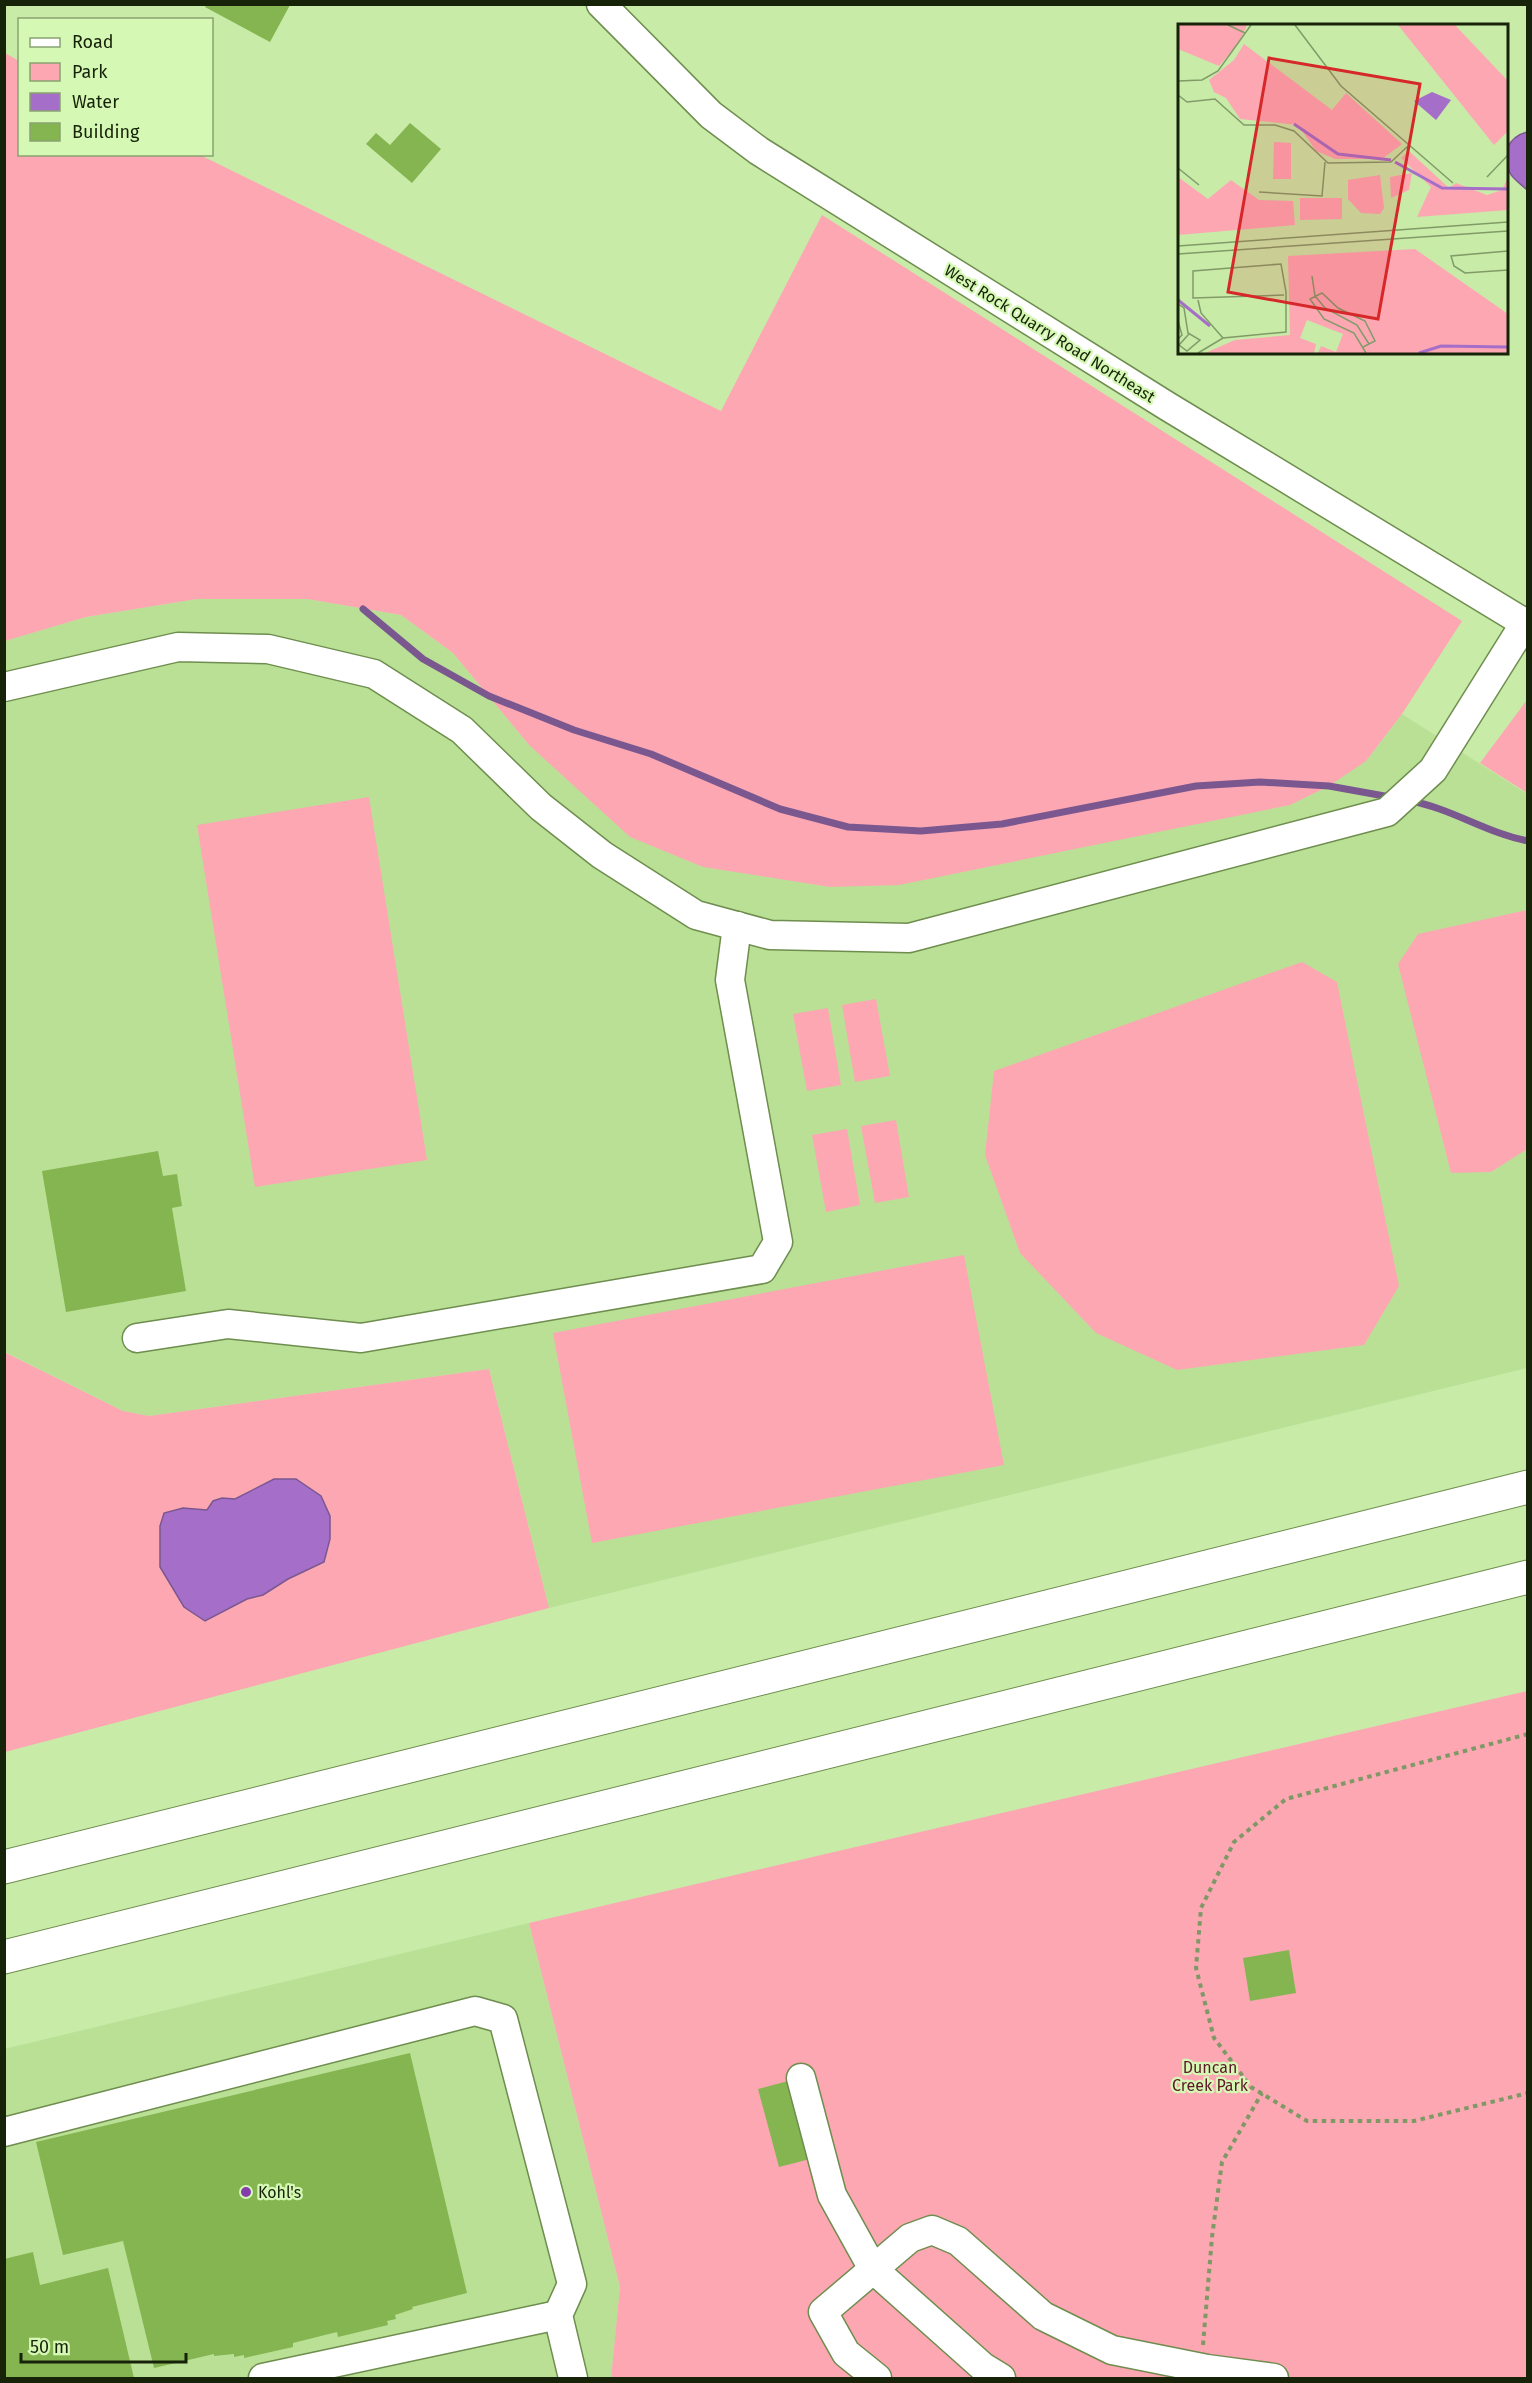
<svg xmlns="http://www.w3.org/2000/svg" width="1532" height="2383" viewBox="0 0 1532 2383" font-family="'Fira Sans',sans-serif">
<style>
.built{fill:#bae096}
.green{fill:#fda7b3}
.water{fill:#a56fc9;stroke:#7a588f;stroke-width:1.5}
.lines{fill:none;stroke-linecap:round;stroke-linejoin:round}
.stream{stroke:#7a588f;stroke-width:7}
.building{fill:#85b550}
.minor-casing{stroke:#6e8d4e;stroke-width:31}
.highway-casing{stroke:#6e8d4e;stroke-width:35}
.path{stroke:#7f9966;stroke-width:4;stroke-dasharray:4.5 4.5;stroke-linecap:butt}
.minor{stroke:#fff;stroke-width:28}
.highway{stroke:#fff;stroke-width:33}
.poi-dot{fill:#833bad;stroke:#d5f9b5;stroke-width:2}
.labels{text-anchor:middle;stroke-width:4.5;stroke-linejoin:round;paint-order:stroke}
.street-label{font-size:16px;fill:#172309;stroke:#d5f9b5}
.park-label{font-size:16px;fill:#5f1829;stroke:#d5f9b5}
.poi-label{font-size:16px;fill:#172309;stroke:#d5f9b5;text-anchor:start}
.inset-river{fill:none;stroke:#a56fc9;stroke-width:3}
.inset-road{fill:none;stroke:#819b68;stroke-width:1.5}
.view{fill:#d62828;fill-opacity:0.15;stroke:#d62828;stroke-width:3}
.inset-edge{fill:none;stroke:#172309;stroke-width:3}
</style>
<rect width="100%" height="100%" fill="#c8eba8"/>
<!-- built -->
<g class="built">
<path d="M197,599h110l94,16 52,38 76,92 837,16 36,-47 125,80v574l-978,240 -60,-239 -340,47 -26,-5 -118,-59 -1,-711 82,-24z"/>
<path d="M529,1923l91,364 -9,91h-606l-1,-329z"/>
</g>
<!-- green -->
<g class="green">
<path d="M5,53l14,8 1,93 180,1 521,256 101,-196 640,406 -60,93 -36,47 -37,25 -39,19 -391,80 -69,2 -127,-20 -73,-30 -101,-92 -76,-92 -52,-38 -94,-16h-110l-111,18 -81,24z"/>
<path d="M1527,700v93l-47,-30z"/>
<path d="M369,797l58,363 -172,27 -58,-362z"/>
<path d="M1527,910v239l-36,23 -40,1 -53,-209 20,-30z"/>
<path d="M1302,962l35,20 62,304 -35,59 -187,25 -81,-37 -76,-80 -35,-98 9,-84z"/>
<path d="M876,999l14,77 -35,6 -13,-77z"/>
<path d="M828,1008l13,77 -34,6 -14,-77z"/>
<path d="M896,1120l13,77 -34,6 -14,-77z"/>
<path d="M847,1129l13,76 -34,7 -14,-77z"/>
<path d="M964,1255l40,210 -412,78 -39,-210z"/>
<path d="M4,1352l119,59 26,5 340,-47 60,239 -544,144z"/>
<path d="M1527,1691v687h-916l9,-91 -91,-364z"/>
</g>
<!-- water -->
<g class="water">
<path d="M1527,132h1l-1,58c-5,-5 -14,-11 -17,-17 -9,-19 -2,-36 17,-41z"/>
<path d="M274,1479h22l25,17 9,20v23l-6,23 -36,17 -25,16 -16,4 -42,22 -21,-14 -24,-40v-41l4,-13 19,-5 24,2 6,-9 9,-3 13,1z"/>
</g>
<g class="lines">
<!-- stream -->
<g class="stream">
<path d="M363,609l60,50 66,37 85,34 77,24 129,55 68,18 73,4 81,-7 194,-38 64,-4 69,4 61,11"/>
<path d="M1410,801c41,7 76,32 118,40"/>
</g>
</g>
<!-- building -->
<g class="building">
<path d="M207,5h83l-20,37 -65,-35z"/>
<path d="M410,123l31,26 -29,34 -46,-39 10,-11 14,12z"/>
<path d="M158,1151l5,25 14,-2 5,32 -10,2 14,83 -120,21 -24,-141z"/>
<path d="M1289,1950l7,43 -46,8 -7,-43z"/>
<path d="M410,2053l57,240 -55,14 1,2 -18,6 1,4 -9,2 1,4 -50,12 -1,-5 -44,11v4l-49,11v-3l-10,2v-3l-20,2v-2l-60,14 -31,-127 -60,14 -27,-113z"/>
<path d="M788,2081l22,78 -31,8 -21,-78z"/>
<path d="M33,2252l7,33 68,-17 26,110h-130v-119z"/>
</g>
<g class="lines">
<!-- minor casing -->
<g class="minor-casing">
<g id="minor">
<path d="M601,4l110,111 48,36 408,255 361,219"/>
<path d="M4,687l174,-40 90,2 106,25 88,56 79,77 61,48 94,60 74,20 139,3 478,-126 46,-42 92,-147"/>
<path d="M137,1338l91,-14 133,14 401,-69 16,-27 -48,-262 7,-54"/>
<path d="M801,2078l31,117 41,74 110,98 18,11"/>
<path d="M4,2132l471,-121 28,8 69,265 -14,31 15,63"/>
<path d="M263,2378l295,-63"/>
<path d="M877,2378l-31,-25 -23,-41 87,-74 22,-8 26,11 85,75 69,34 95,19 67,9"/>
</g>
</g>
<!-- highway casing -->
<g class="highway-casing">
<g id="highway">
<path d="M4,1867l1524,-380"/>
<path d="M4,1957l1524,-380"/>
</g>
</g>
<!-- path -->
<g class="path">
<path d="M1528,1734l-242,65 -52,43 -33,66 -5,60 18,70 37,49 56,34h107l114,-28"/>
<path d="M1203,2345l9,-108 10,-75 40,-69"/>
</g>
<!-- minor -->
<use href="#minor" class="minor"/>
<!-- highway -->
<use href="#highway" class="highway"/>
</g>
<!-- markers -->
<circle class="poi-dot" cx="246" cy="2192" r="6"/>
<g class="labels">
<!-- street labels -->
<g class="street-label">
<text transform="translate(1050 333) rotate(32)" y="6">West Rock Quarry Road Northeast</text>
</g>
<!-- park labels -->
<g class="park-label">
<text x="1210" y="2073">Duncan<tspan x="1210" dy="18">Creek Park</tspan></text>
</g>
<!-- poi labels -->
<g class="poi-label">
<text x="258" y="2198">Kohl's</text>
</g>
</g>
<!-- overview -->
<g transform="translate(1178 24)">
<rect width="330" height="330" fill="#c8eba8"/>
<path d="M0,1h69l-8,18 -20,23 -41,-17zM220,1h57l53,56v50l-14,14zM66,20l88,66 14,-17 56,51 -20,15h-47l-19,-8 -18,-26 -58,-6 -14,-21 -12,-6 -5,-12 25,-20zM96,118l17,1v36h-18zM231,127l40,37 7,-5 31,12 15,-5 6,-13v33l-91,7 14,-30 -30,-29zM234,149l-3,17 -18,8 -1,-21zM202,151l4,33 -4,6 -19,-1 -13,-14v-19zM0,153l30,22 23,-19 28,20 34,1 2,24 -117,10zM122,174h42v21l-42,1zM237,225l93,65v39h-190l3,-7 15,6 7,-18 -36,-14 -7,18 16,6 -2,9h-109l30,-13 55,-5 -2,-79z" fill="#fda7b3"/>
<path d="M254,68l19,8 -15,20 -22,-19z" fill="#a56fc9"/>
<path class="inset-river" d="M116,100l44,30 53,6M217,138l47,26 66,1M0,276l32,26M241,329l22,-7 67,1"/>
<path class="inset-road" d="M50,1l17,8M117,1l46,61 112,97M0,57l24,-1 16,-9 33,-46M0,71l9,7 28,-3 29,26h31l19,6 34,32 63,-1 17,-16M0,144l21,17M309,153l21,-22M81,168l63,4 3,-34M0,222l330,-24M330,227l-57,5 3,10 11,7 43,-3M0,230l330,-23M134,252l3,20 10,12 32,17 12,19M20,276l3,13 22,25M0,280l6,4 4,25 12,7 -13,11 -8,-6 10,-11M0,297l4,14 -4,4M185,323l12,-6 -10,-20 -27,-13 -16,-15 -12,6 14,20 30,14 12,20M20,329l25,-15 63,-6v-40l-5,-28 -88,7v27l91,-3"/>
<path class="view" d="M91,34l151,26 -42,235 -150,-27z"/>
<rect width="330" height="330" class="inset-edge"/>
</g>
<!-- border -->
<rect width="1532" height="2383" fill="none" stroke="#172309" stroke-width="12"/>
<!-- legend -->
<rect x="18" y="18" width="195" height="138" fill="#d5f9b5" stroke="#89a370" stroke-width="1.5"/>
<rect x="30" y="38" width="30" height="9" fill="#ffffff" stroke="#89a370" stroke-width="1.5"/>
<text x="72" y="48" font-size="18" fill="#172309">Road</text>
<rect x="30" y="63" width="30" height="18" fill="#fda7b3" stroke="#89a370" stroke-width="1.5"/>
<text x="72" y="78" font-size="18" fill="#172309">Park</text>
<rect x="30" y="93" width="30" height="18" fill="#a56fc9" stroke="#89a370" stroke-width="1.5"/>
<text x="72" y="108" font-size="18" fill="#172309">Water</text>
<rect x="30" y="123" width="30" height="18" fill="#85b550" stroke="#89a370" stroke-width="1.5"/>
<text x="72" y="138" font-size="18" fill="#172309">Building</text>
<!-- scale -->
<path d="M21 2353v9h165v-9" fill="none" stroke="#172309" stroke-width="3"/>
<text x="30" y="2353" font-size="18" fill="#172309" stroke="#d5f9b5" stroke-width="4.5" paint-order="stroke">50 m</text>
</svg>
